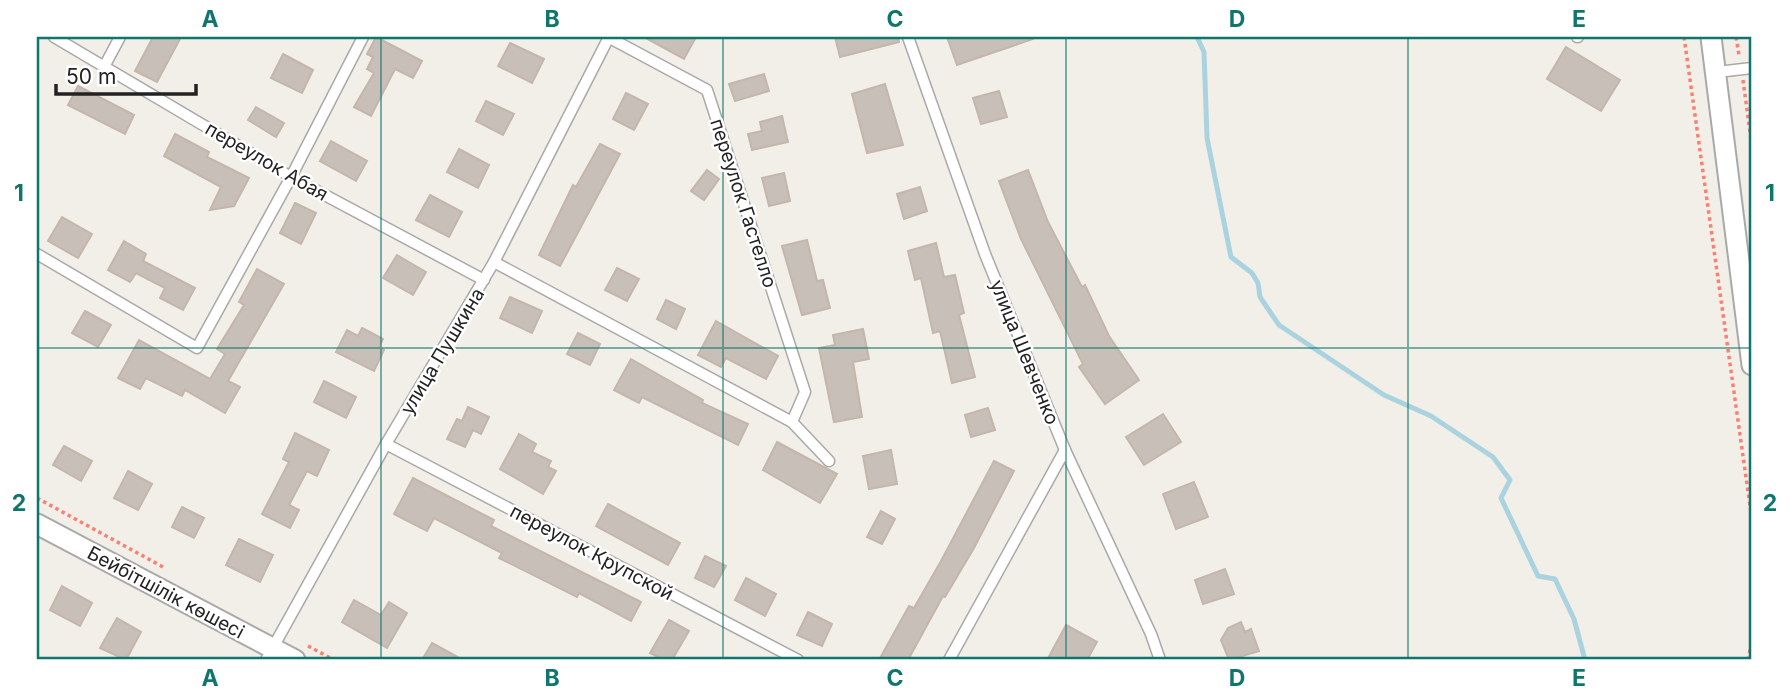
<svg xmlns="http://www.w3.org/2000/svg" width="1789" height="697" viewBox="0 0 1789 697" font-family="Inter,sans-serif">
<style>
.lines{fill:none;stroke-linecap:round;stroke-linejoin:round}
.stream{stroke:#aad3df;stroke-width:5}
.building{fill:#c7bfb8;stroke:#c4b6ab;stroke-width:2}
.service-casing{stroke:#a9a9a9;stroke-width:13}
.minor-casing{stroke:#a9a9a9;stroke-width:23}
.path{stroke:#fa8072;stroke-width:3.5;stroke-dasharray:3.5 3.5;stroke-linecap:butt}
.service{stroke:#fff;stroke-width:10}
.minor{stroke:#fff;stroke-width:19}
.grid{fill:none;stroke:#0f766e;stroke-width:2;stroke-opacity:0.55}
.labels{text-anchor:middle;stroke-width:5;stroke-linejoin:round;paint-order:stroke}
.street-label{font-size:19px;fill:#222;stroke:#fff}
.neatline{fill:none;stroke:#0f766e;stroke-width:2.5}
.grid-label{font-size:23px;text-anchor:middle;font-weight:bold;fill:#0f766e}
</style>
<rect width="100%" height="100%" fill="#f2efe9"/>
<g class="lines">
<!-- stream -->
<path class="stream" d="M1197,37l7,15 3,86 24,119 21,16 6,10 2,14 19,28 105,70 47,21 62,41 17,23 -9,18 37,78 17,3 19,40 11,41"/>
</g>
<!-- building -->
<g class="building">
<path d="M153,37h28l-24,45 -22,-11z"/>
<path d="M376,37l46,24 -9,17 -18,-9 -24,47 -17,-9 20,-34 -7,-4 6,-12 -6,-3z"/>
<path d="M644,37h52l-12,22z"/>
<path d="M835,37h63l1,5 -59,15z"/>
<path d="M947,37h85l1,2 -76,26z"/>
<path d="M510,43l34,16 -12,24 -34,-17z"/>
<path d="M1566,47l54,33 -19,31 -54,-32z"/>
<path d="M283,54l30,16 -11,23 -31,-15z"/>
<path d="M764,74l5,17 -34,10 -6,-17z"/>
<path d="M885,84l18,61 -36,8 -15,-59z"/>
<path d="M78,86l56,29 -9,19 -57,-29z"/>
<path d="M999,91l8,26 -26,7 -8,-26z"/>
<path d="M626,93l22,11 -14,26 -21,-11z"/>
<path d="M486,101l28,13 -11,21 -27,-14z"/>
<path d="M256,107l28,16 -8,14 -28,-17z"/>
<path d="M782,116l6,26 -36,8 -4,-16 14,-3 -2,-9z"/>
<path d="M175,134l34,18 -2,5 42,21 -15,28 -24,4 11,-23 -57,-31z"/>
<path d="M331,141l36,20 -11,20 -36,-20z"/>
<path d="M600,144l20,10 -60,112 -21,-11 34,-70 3,2z"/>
<path d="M459,149l30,16 -11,23 -31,-16z"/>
<path d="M707,170l12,9 -15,21 -13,-9z"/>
<path d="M1028,170l20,52 34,65 3,-2 24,51 30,44 -34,24 -26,-37 4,-3 -62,-125 -22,-58z"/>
<path d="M784,173l6,28 -21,5 -7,-28z"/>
<path d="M920,187l7,24 -23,8 -7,-25z"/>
<path d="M430,195l32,17 -13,25 -33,-17z"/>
<path d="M295,203l21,10 -15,31 -21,-11z"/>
<path d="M62,217l30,17 -14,24 -30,-17z"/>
<path d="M807,240l10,41 6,-1 7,28 -28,7 -20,-69z"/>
<path d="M124,241l22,13 -3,7 52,27 -12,22 -23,-12 5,-10 -29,-15 -6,9 -22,-12z"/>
<path d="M936,243l8,34 11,-2 9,38 -5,2 16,62 -23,6 -12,-52 -7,2 -12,-55 -6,2 -7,-29z"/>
<path d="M397,255l29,17 -13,23 -30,-17z"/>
<path d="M617,268l22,11 -12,22 -22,-11z"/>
<path d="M257,269l27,15 -56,97 12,6 -15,26 -40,-23 -3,6 -36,-18 -6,11 -22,-11 21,-38 71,39 15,-25 -8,-5 27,-44 -5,-3z"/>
<path d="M510,297l32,14 -10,22 -32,-15z"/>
<path d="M666,300l19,9 -9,20 -19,-10z"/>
<path d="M85,311l26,14 -13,22 -26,-14z"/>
<path d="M716,321l62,35 -12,23 -40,-21 -5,9 -23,-12z"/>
<path d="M362,328l21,11 -4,8 5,3 -10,21 -38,-19 11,-22 11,6z"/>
<path d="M863,329l6,30 -16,3 9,55 -28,5 -15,-74 16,-3 -2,-10z"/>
<path d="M578,333l22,11 -10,21 -23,-11z"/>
<path d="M631,359l72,41 -1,3 46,21 -10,21 -96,-48 -3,6 -25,-13z"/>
<path d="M324,381l32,16 -10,21 -32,-16z"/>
<path d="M468,407l21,10 -8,17 -8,-4 -8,17 -18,-8 10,-20 5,2z"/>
<path d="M988,408l7,22 -24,7 -6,-22z"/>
<path d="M1163,414l18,28 -37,23 -18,-28z"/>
<path d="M295,433l34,17 -12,26 -10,-5 -18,34 10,5 -9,18 -28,-14 27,-52 -6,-3z"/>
<path d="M519,434l17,10 -4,8 19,9 -3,6 8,4 -13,23 -43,-25z"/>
<path d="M777,442l60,32 -17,29 -57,-33z"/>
<path d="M64,446l28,15 -11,20 -28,-16z"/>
<path d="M891,450l6,34 -28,5 -6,-33z"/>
<path d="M994,461l20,10 -40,77 -29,49 -2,-1 -35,64h-29l30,-54 5,2 27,-47z"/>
<path d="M128,471l24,13 -14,26 -24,-12z"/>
<path d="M413,478l81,42 -3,6 150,76 -10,19 -52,-28 -2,4 -78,-39 3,-5 -68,-35 -7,13 -33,-17z"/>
<path d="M1194,482l14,35 -32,12 -13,-35z"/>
<path d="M608,504l72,39 -12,22 -72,-39z"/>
<path d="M182,507l22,11 -10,20 -22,-11z"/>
<path d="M881,511l14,8 -13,25 -15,-7z"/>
<path d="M239,539l34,16 -13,27 -34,-17z"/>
<path d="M705,556l21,10 -12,21 -19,-9z"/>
<path d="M1225,569l9,25 -31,10 -8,-24z"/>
<path d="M746,578l30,16 -11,22 -30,-16z"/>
<path d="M62,586l30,17 -12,23 -30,-16z"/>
<path d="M354,600l27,15 8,-13 18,11 -20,35 -45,-26z"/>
<path d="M808,612l24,12 -10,22 -25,-11z"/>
<path d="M117,618l24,14 -15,28 -26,-12z"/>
<path d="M669,620l20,11 -17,29h-8l-14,-7z"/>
<path d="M1241,622l4,10 6,-3 8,22 -30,9 -8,-20 7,-12z"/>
<path d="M1066,625l31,17 -10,18h-40z"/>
<path d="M432,643l31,17h-41z"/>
</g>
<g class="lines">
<!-- service casing -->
<g class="service-casing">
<g id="service">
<path d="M54,37l237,140 193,103"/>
<path d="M608,37l99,53 98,302 -13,30"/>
<path d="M908,37l77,217 80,196 86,184 9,26"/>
<path d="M1577,37h1"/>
<path d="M105,65l15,-28"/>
<path d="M1717,72l35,-4"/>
<path d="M37,254l160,94 94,-171 72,-140"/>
<path d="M494,262l298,160 37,39"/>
<path d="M386,444l412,216"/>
<path d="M266,660l120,-216 108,-182 115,-225"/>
<path d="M949,660l116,-210"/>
</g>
</g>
<!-- minor casing -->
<g class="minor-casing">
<g id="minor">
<path d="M1711,37l41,328"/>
<path d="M37,524l258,136"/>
</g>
</g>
<!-- path -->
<g class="path">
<path d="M1684,37l68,483"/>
<path d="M1736,37l3,18"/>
<path d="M1743,80l9,67"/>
<path d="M37,498l126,69"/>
<path d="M308,646l26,14"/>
<path d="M1748,660l4,-19"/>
</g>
<!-- service -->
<use href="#service" class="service"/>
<!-- minor -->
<use href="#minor" class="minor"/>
</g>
<!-- grid -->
<path class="grid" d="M381,37v623M723,37v623M1066,37v623M1408,37v623M37,348h1715"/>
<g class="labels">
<!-- street labels -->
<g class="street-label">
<text transform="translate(267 161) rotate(30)" y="7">переулок Абая</text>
<text transform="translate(744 203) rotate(72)" y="7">переулок Гастелло</text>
<text transform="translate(442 351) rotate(-59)" y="7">улица Пушкина</text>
<text transform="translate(1025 352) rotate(68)" y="7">улица Шевченко</text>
<text transform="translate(592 552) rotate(28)" y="7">переулок Крупской</text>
<text transform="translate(166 592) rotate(28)" y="7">Бейбітшілік көшесі</text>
</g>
</g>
<!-- border -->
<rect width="1789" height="697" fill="none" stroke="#ffffff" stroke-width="77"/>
<!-- scale -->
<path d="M56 84v10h140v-10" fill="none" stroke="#222222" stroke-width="3.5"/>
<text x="66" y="84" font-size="21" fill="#222222" stroke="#ffffff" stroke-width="5" paint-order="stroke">50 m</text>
<rect x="38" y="38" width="1712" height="620" class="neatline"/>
<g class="grid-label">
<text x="210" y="27">A</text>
<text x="552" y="27">B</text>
<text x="895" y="27">C</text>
<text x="1237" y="27">D</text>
<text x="1579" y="27">E</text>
<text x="19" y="201">1</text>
<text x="1770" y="201">1</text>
<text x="19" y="511">2</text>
<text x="1770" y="511">2</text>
<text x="210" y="686">A</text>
<text x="552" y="686">B</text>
<text x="895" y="686">C</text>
<text x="1237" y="686">D</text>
<text x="1579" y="686">E</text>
</g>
</svg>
